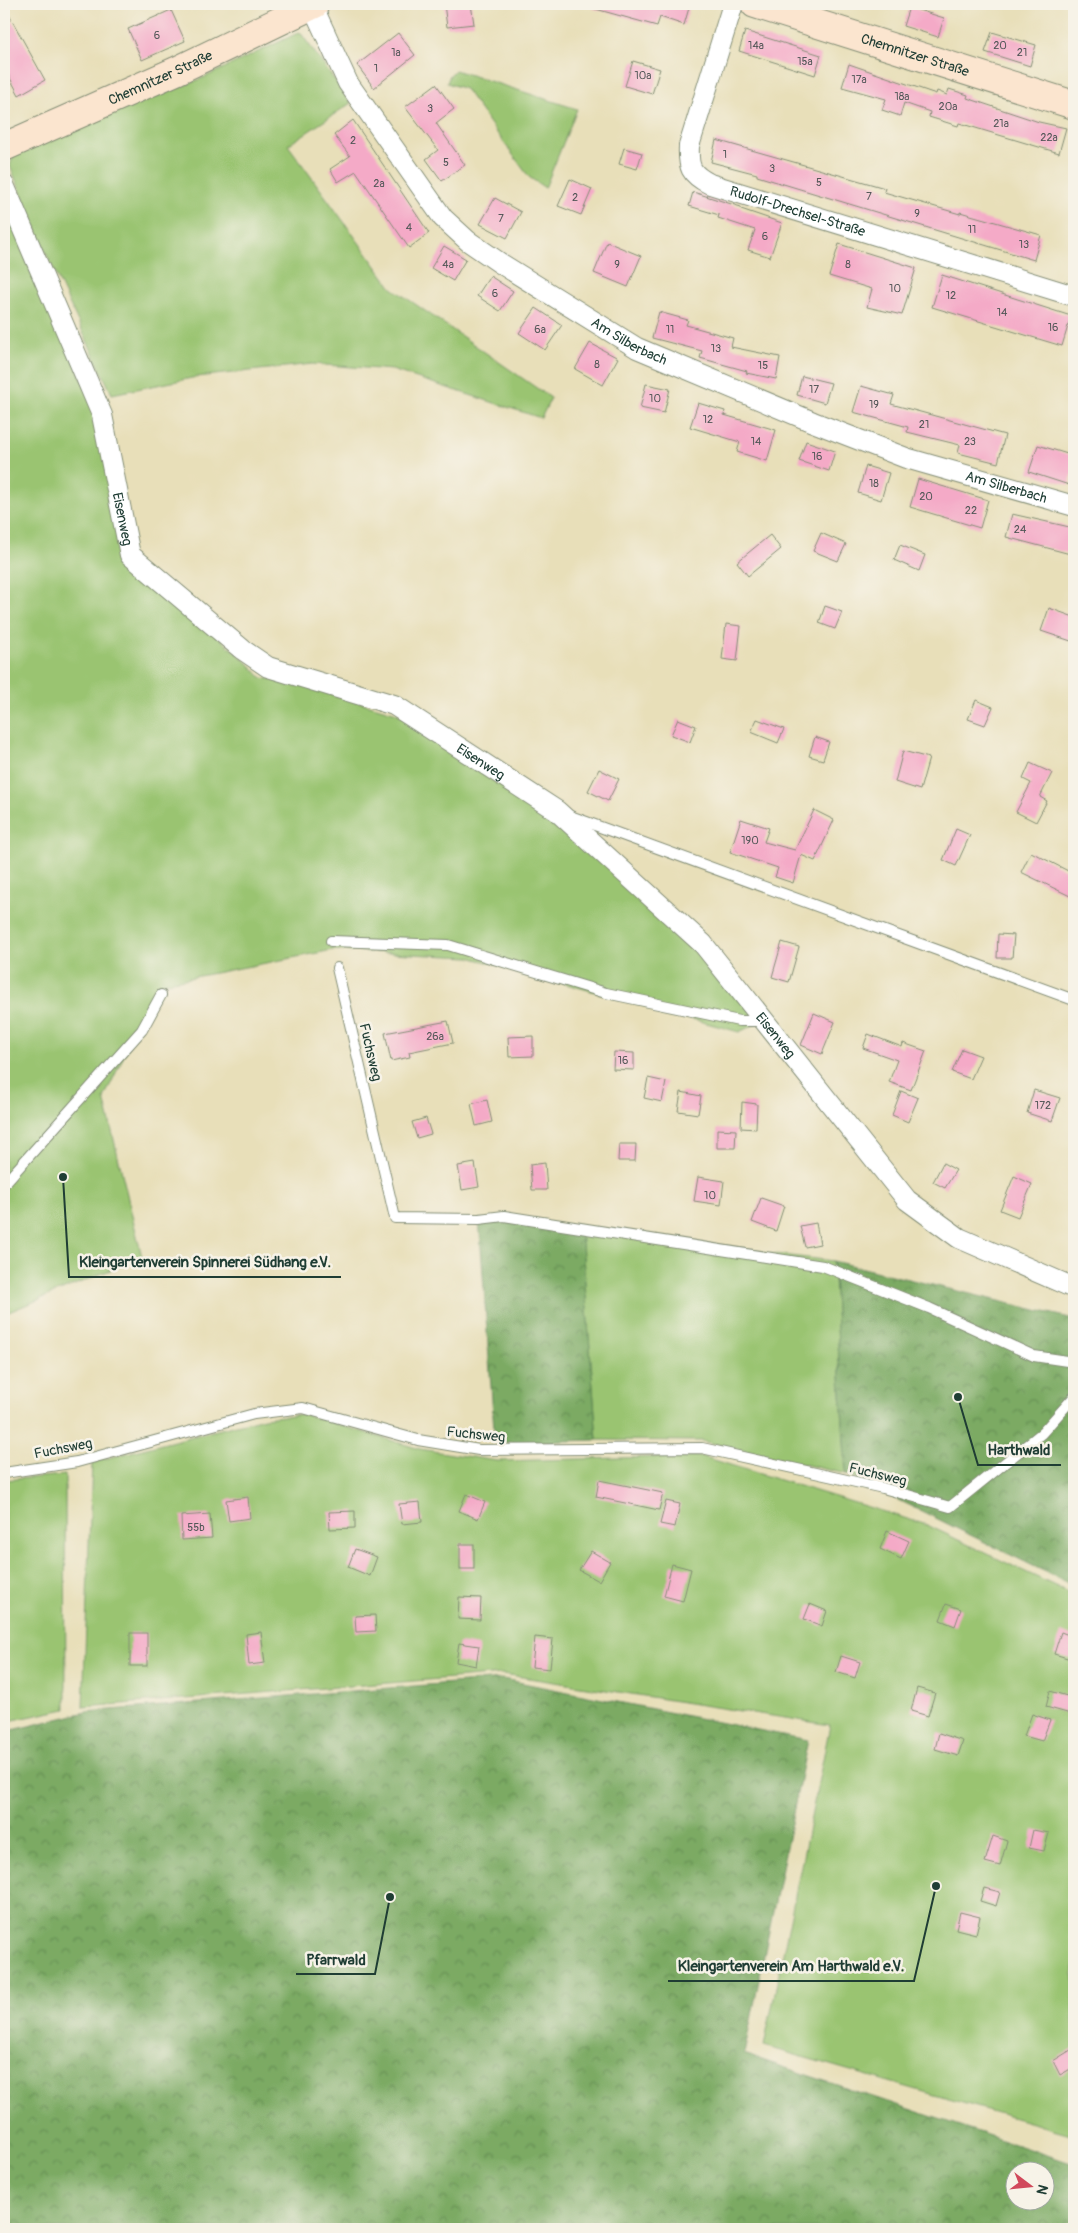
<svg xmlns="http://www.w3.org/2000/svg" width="1078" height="2233" viewBox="0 0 1078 2233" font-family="Pangolin,sans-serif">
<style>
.green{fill:#9ac471;stroke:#5c8052}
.forest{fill:url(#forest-crowns);stroke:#4d744c;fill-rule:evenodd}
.building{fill:#f4aac7}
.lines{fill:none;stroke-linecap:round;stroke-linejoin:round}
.lane-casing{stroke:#848e76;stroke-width:12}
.street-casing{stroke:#848e76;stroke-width:22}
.secondary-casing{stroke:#848e76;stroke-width:30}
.lane{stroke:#fff;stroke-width:10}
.street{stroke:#fff;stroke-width:20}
.secondary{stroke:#fbe5cf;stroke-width:28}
.labels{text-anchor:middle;stroke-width:5;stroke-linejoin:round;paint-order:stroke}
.number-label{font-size:11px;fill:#545859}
.street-label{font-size:14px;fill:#1f3d34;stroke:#f7f3e8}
.leader{fill:none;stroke:#1f3d34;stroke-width:2}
.callout-dot{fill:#1f3d34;stroke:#f7f3e8;stroke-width:2}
.callout-label{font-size:15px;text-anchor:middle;font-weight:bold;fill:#1f3d34;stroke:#f7f3e8;stroke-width:5;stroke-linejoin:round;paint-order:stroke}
</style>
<defs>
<pattern id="forest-crowns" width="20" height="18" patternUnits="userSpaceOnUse" patternTransform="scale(1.25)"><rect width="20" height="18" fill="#7baa63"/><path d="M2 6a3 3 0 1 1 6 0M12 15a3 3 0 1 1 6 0" fill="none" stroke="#648c52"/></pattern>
</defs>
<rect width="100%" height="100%" fill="#f7f3e8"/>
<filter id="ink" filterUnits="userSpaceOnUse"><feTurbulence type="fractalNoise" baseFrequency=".02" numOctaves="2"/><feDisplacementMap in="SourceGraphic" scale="10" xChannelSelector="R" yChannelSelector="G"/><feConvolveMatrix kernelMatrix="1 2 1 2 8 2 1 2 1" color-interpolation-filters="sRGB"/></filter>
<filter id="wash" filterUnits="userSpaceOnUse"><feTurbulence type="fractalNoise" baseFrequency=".0096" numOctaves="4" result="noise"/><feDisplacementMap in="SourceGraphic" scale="20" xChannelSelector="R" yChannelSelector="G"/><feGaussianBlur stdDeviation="1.12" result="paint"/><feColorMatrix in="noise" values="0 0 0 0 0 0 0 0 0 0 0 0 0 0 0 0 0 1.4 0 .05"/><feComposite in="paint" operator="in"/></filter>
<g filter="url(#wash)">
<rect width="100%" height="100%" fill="#e8dfb9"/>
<!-- green -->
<g class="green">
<path d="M300,32l51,71 -63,42 104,143 159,110 -10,20 -149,-48 -80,-6 -115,13 -85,17 -63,-134 -39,-94 4,-13 191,-76z"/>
<path d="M455,70l122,39 -32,79 -16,-11 -64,-88 -18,-6 3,-8z"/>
<path d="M4,205l95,212 27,140 122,106 14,15 29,4 106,31 153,100 120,107 90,102 -21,10 -270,-75 -136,-7 -175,34 -54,114 38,159 -138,57z"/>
<path d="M581,1231l252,30 13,213 -144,-33 -105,-1z"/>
<path d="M303,1414l117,35 77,12 204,-5 226,69 147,70v540l-310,-89 66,-321 -327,-51 -420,33 9,-245 172,-44z"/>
<path d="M65,1475l1,234 -62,13v-242z"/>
</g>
<!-- forest -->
<g class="forest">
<path d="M479,1219l102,12 16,209 -102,3z"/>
<path d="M833,1261l241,58v267l-228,-112z"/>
<path d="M503,1679l305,61 -64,314 330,110v65h-1070v-497l82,-20zM1016,2170h30v30h-30z"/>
</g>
<g id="blocks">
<!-- building -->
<g class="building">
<path d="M444,4h27l3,20 -27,3z"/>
<path d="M593,4h82l14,4 -5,17 -24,-8 -3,9 -65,-18z"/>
<path d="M4,6l41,74 -26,15 -15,-28z"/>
<path d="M909,7l35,11 -6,19 -35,-11z"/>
<path d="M171,10l14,31 -43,19 -14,-31z"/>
<path d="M745,31l76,24 -6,20 -76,-24z"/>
<path d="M992,32l44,13 -6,21 -45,-14z"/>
<path d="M398,33l17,22 -41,33 -17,-23z"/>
<path d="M633,61l27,8 -8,25 -27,-8z"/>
<path d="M849,64l87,30 1,-3 10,4 2,-6 19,6 -1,3 72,24 27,6 -7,25 -100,-30 -1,3 -29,-9 1,-5 -26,-9 -4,13 -18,-6 4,-11 -44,-12z"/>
<path d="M436,84l18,25 -18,14 29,42 -23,16 -16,-22 12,-9 -33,-43z"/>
<path d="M353,120l76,113 -20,15 -53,-77 -18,11 -8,-13 20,-13 -16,-21z"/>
<path d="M716,140l169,48 -1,4 76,22v-2l81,23 -7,25 -277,-84v-2l-46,-12z"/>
<path d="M624,148l18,5 -5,16 -18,-5z"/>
<path d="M570,179l22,10 -11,26 -23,-9z"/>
<path d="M693,192l48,15v2l41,14 -12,34 -22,-7 7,-20 -37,-12 1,-3 -30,-9z"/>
<path d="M495,198l26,14 -14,26 -27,-14z"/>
<path d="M607,242l34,14 -13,31 -34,-14z"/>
<path d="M839,244l77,24 -14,47 -35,-8 5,-18 -43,-13z"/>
<path d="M444,246l22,13 -13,22 -22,-13z"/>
<path d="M942,275l129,41 -9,30 -130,-39z"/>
<path d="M490,276l23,15 -13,20 -23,-15z"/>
<path d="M536,308l26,17 -17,25 -26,-17z"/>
<path d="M659,312l29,8 -2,5 47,13 -2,9 49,10 -4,22 -30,-6 1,-2 -47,-13 2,-7 -50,-13z"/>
<path d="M590,343l28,15 -15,27 -28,-16z"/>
<path d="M802,376l29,7 -6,20 -28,-8z"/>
<path d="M646,384l24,5 -6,24 -24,-5z"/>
<path d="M861,386l33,9 -3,9 114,31 -7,28 -40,-10 2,-8 -53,-13 1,-5 -55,-15z"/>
<path d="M698,403l27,8 -1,4 52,15 -9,31 -30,-9 3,-10 -50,-15z"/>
<path d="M806,441l29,10 -6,20 -30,-10z"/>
<path d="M1038,445l36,11v13l-5,16 -40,-13z"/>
<path d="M866,466l23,7 -8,27 -23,-7z"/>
<path d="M918,479l70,21 -8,28 -70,-21z"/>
<path d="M1012,514l62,14v27l-68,-18z"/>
<path d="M821,533l25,11 -8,17 -25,-10z"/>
<path d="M770,535l11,14 -33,27 -11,-14z"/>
<path d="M900,545l25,10 -6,16 -25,-11z"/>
<path d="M825,606l17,6 -7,17 -16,-6z"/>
<path d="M1049,608l25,9v25l-33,-11z"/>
<path d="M726,624l15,2 -4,35 -15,-2z"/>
<path d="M976,700l17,7 -8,18 -17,-6z"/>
<path d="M678,719l18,7 -6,16 -19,-7z"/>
<path d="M757,719l27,10 -6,14 -27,-11z"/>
<path d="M815,737l14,5 -6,18 -14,-4z"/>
<path d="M903,751l26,7 -9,32 -25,-8z"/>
<path d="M1030,763l22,10 -12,24 7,4 -11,21 -20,-10 15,-29 -8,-4z"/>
<path d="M599,769l20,10 -11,22 -20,-10z"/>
<path d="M814,810l20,10 -19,41 -14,-6 -8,28 -18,-6 3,-9 -48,-16 11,-33 28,9 -5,14 31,8z"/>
<path d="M956,829l14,6 -14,31 -13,-6z"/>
<path d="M1031,852l43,22v24l-53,-26z"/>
<path d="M998,934l16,1 -2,23h-15z"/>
<path d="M782,942l17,5 -10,35 -17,-5z"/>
<path d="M814,1013l21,9 -13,32 -21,-9z"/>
<path d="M448,1021l5,22 -44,9 1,5 -19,4 -6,-28z"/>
<path d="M868,1034l34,13 1,-4 23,8 -15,39 -22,-8 8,-22 -34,-12z"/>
<path d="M533,1036v20l-24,1 -1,-20z"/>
<path d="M962,1049l19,7 -10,23 -19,-7z"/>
<path d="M614,1052l20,1v17l-21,-1z"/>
<path d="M648,1078l18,4 -4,20 -18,-4z"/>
<path d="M1034,1090l26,8 -8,23 -25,-8z"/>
<path d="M901,1091l17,7 -10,24 -16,-7z"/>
<path d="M681,1092l20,4 -3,18 -20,-3z"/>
<path d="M487,1100l5,22 -16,4 -5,-22z"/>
<path d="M742,1102l15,2 -1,25 -15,-1z"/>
<path d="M426,1118l5,16 -14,4 -5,-16z"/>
<path d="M717,1129l19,1 -1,18h-18z"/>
<path d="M619,1144h17l-1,17h-17z"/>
<path d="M475,1163l4,24 -17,3 -4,-24z"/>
<path d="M545,1163l2,27h-15l-2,-25z"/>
<path d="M943,1163l13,7 -11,18 -12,-6z"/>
<path d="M1014,1176l18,8 -14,33 -18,-7z"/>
<path d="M698,1177l26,4 -3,24 -27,-4z"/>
<path d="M761,1198l23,8 -8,25 -24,-9z"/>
<path d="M816,1223l4,21 -15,3 -5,-21z"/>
<path d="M599,1480l64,13 -4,17 -63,-13z"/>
<path d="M466,1494l19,8 -7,17 -19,-8z"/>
<path d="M248,1497l2,21 -21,3 -3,-21z"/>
<path d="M666,1501l14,3 -5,23 -15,-3z"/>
<path d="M420,1502l2,20 -20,2 -3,-20z"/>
<path d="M355,1511v17l-25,1 -1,-17z"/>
<path d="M210,1514l2,24 -30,2 -1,-24z"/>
<path d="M887,1531l22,10 -8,18 -21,-10z"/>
<rect x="460" y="1544" width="14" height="25"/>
<path d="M355,1549l22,8 -7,19 -22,-9z"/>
<path d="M591,1551l19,11 -11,19 -20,-11z"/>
<path d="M672,1564l19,5 -8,32 -19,-5z"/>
<path d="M459,1597l22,1 -1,22 -22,-1z"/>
<path d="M810,1604l17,7 -5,15 -18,-7z"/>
<path d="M946,1604l15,5 -6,17 -15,-6z"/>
<path d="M375,1615l1,16 -20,1 -1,-16z"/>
<path d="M261,1632l4,31 -16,2 -3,-31z"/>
<path d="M1061,1632l13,5v23l-20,-6z"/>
<rect x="130" y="1633" width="17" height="33"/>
<path d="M535,1637l18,2 -3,30 -18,-2z"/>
<path d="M459,1643l20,3 -3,20 -20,-4z"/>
<path d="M841,1656l19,6 -5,16 -19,-6z"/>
<path d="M917,1688l18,5 -7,23 -17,-5z"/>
<path d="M1050,1691l24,7v17l-28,-8z"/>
<path d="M1032,1714l18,6 -8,21 -18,-5z"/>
<path d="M939,1733l24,8 -5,15 -23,-7z"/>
<path d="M1033,1830l16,3 -5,18 -15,-3z"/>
<path d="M993,1836l14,5 -7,25 -15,-4z"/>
<path d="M984,1888l16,4 -4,14 -16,-5z"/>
<path d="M960,1912l20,5 -4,17 -20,-5z"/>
<path d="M1074,2048v19l-14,8 -7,-14z"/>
</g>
</g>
</g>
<g filter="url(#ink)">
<use href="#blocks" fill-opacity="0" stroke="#848e76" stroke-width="1"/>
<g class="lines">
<!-- lane casing -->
<g class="lane-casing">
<g id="lane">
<path d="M570,816l504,184"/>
<path d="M331,941l117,4 158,48 133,28h25"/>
<path d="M337,968l58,250 84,1 25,-3 319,50 106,42 105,48 40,6"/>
<path d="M4,1184l138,-154 19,-35"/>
<path d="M4,1473l73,-11 177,-48 49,-6 115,32 61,10 223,-2 181,40 67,19 92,-74 32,-36"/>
</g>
</g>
<!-- street casing -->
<g class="street-casing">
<g id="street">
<path id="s1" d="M733,4l-44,142c-1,21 1,28 21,38l364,112"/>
<path id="s2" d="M312,5l36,78 95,135 25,23 32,22 137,85 176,74 93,36 168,48"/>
<path id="s3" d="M4,185l98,230 28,140 113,95 25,17 126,38 163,106 146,133 204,256 52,38 115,50"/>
</g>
</g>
<!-- secondary casing -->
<g class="secondary-casing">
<g id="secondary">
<path id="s4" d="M755,4l319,101"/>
<path id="s5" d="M4,147l172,-76 139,-67"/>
</g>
</g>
<!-- lane -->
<use href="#lane" class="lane"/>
<!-- street -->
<use href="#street" class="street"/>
<!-- secondary -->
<use href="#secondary" class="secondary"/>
</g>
</g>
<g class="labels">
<!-- number labels -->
<g class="number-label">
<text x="157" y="39">6</text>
<text x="756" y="49">14a</text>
<text x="1000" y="49">20</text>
<text x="396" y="56">1a</text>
<text x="1022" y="56">21</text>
<text x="805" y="65">15a</text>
<text x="376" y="72">1</text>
<text x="643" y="79">10a</text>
<text x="859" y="83">17a</text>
<text x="902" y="100">18a</text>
<text x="948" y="110">20a</text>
<text x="430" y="112">3</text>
<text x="1001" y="127">21a</text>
<text x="1049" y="141">22a</text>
<text x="353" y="144">2</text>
<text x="725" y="158">1</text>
<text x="446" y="166">5</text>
<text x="772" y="172">3</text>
<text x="819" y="186">5</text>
<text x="379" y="187">2a</text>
<text x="869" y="200">7</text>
<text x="575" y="201">2</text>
<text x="917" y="217">9</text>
<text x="501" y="222">7</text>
<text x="409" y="231">4</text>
<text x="972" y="233">11</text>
<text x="765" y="240">6</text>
<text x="1024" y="248">13</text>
<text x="448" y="268">4a</text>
<text x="617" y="268">9</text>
<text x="848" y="268">8</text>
<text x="895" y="292">10</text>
<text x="495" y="297">6</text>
<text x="951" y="299">12</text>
<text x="1002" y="316">14</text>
<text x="1053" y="331">16</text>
<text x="540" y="333">6a</text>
<text x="670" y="333">11</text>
<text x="716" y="352">13</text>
<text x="597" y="368">8</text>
<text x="763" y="369">15</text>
<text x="814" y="393">17</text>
<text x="655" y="402">10</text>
<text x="874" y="408">19</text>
<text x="708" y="423">12</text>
<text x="924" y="428">21</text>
<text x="756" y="445">14</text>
<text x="970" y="445">23</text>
<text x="817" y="460">16</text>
<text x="874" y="487">18</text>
<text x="926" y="500">20</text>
<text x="971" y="514">22</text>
<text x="1020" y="533">24</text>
<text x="750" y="844">190</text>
<text x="435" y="1040">26a</text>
<text x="623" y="1064">16</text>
<text x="1043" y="1109">172</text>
<text x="710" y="1199">10</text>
<text x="196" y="1531">55b</text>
</g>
<!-- street labels -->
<g class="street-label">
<text dy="5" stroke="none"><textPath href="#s4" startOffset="168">Chemnitzer Straße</textPath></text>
<text dy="5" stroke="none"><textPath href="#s5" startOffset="171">Chemnitzer Straße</textPath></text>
<text dy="5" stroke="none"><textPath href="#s1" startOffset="288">Rudolf-Drechsel-Straße</textPath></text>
<text dy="5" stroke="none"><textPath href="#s2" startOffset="475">Am Silberbach</textPath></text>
<text dy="5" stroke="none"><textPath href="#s2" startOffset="880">Am Silberbach</textPath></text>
<text dy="5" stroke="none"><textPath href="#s3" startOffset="356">Eisenweg</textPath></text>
<text dy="5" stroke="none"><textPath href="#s3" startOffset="806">Eisenweg</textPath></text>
<text dy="5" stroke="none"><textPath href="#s3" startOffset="1211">Eisenweg</textPath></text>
<text transform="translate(371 1052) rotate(77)" y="5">Fuchsweg</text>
<text transform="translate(476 1434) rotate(6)" y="5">Fuchsweg</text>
<text transform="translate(63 1448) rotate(-11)" y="5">Fuchsweg</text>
<text transform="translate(878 1474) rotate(14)" y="5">Fuchsweg</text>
</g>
</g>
<!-- callouts -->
<path class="leader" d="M63 1177L69 1277H341M958 1397L978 1465H1061M390 1897L375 1974H296M936 1886L914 1981H668"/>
<g class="callout-dot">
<circle cx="63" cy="1177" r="5"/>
<circle cx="958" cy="1397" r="5"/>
<circle cx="390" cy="1897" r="5"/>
<circle cx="936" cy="1886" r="5"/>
</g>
<g class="callout-label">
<text x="205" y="1267">Kleingartenverein Spinnerei Südhang e.V.</text>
<text x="1019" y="1455">Harthwald</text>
<text x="336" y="1965">Pfarrwald</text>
<text x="791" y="1971">Kleingartenverein Am Harthwald e.V.</text>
</g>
<!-- margin -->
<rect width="1078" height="2233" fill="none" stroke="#f7f3e8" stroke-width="20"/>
<!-- north arrow -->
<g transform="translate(1030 2186) rotate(106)"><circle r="24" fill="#f7f3e8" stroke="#a1aaa0"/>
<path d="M0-4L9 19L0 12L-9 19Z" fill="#d1495b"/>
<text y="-8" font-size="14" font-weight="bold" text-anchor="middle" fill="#1f3d34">N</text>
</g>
</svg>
